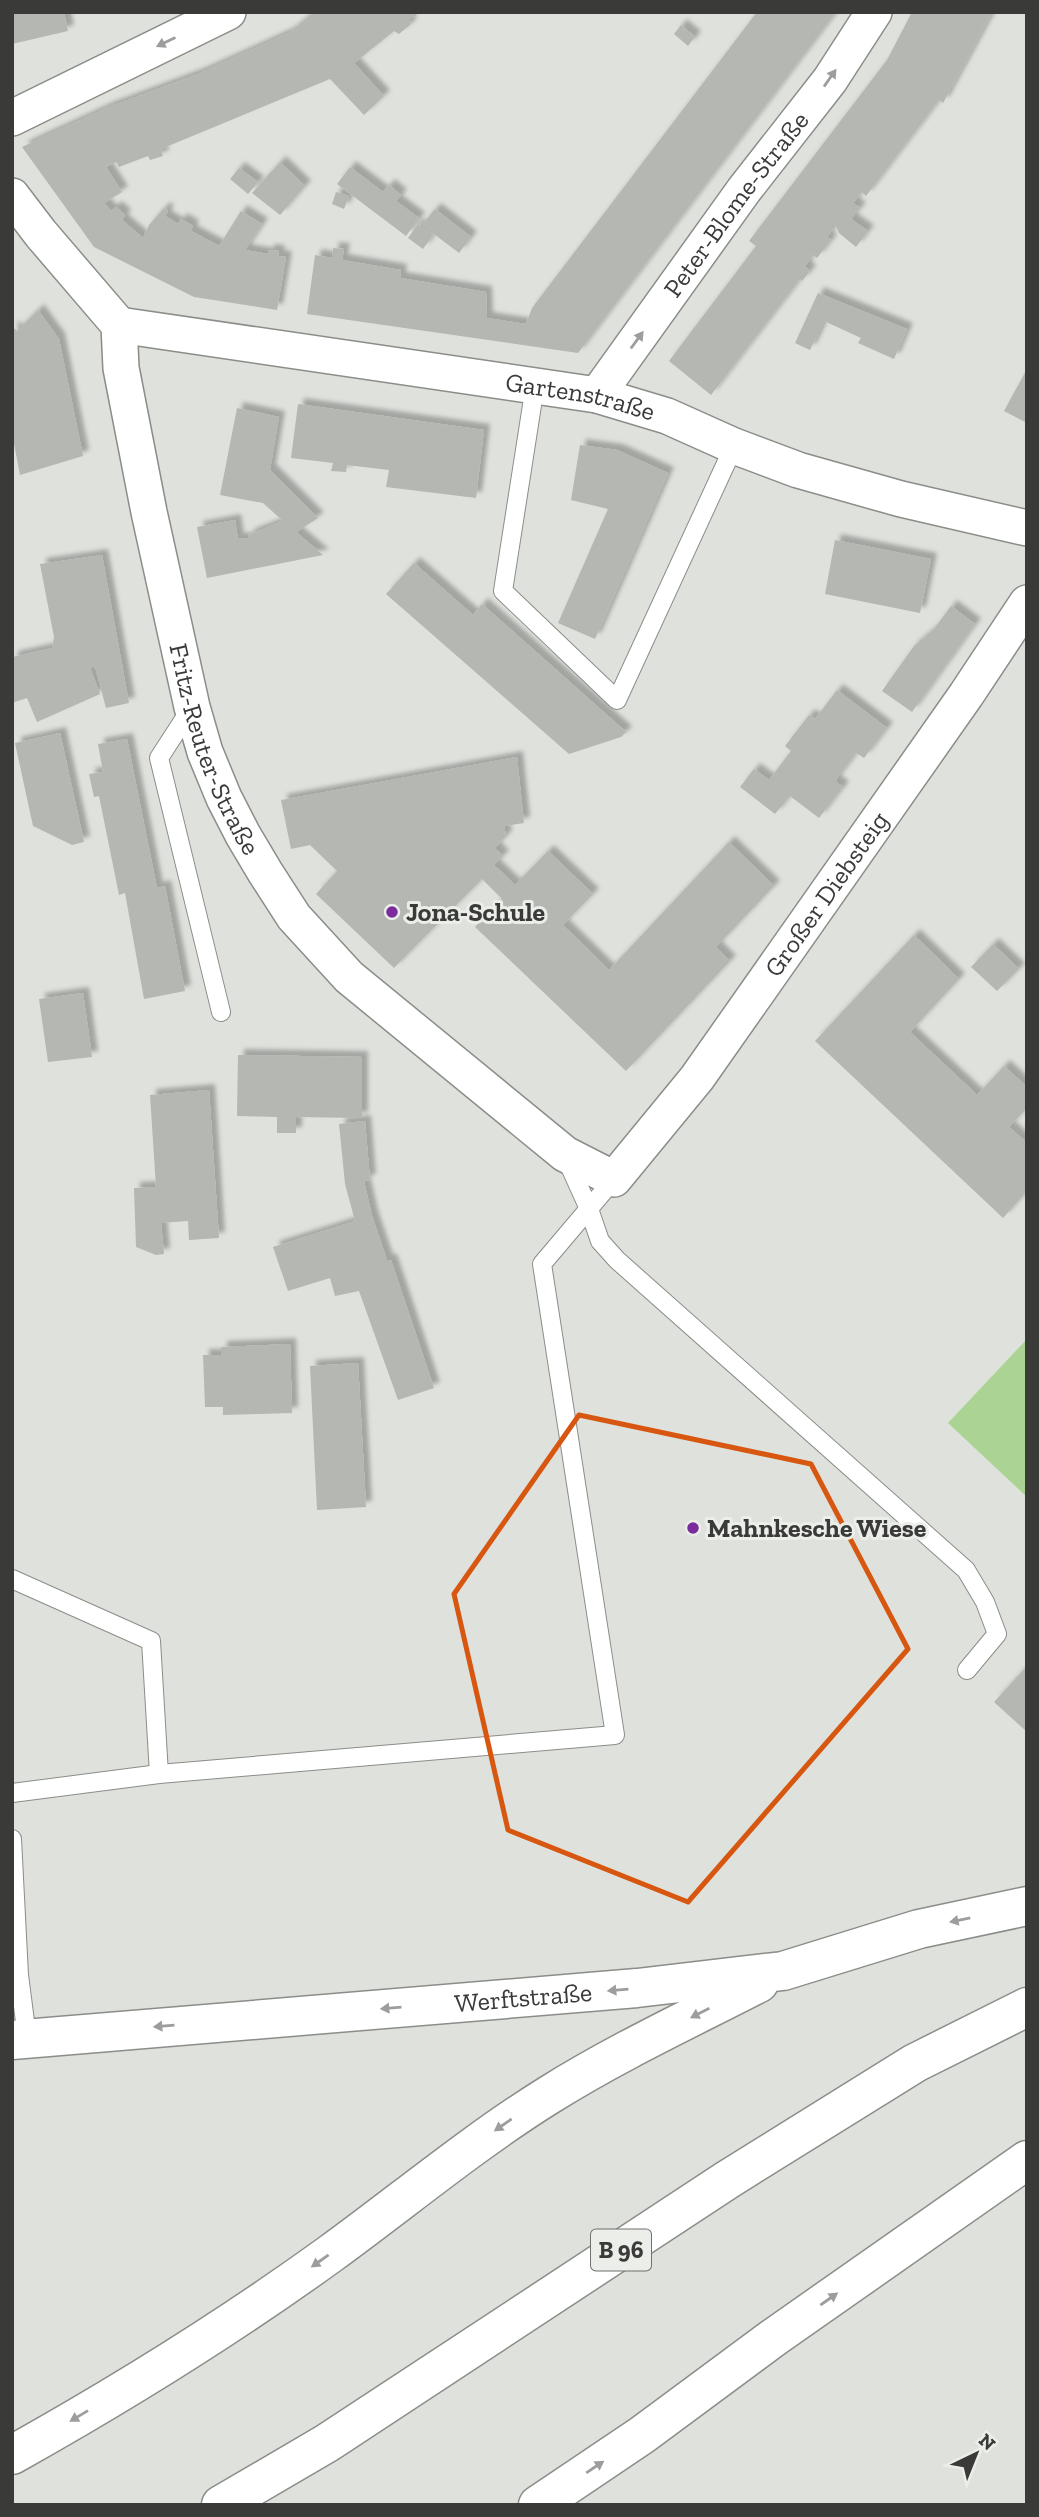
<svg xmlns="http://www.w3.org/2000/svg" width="1039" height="2517" viewBox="0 0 1039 2517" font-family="'Zilla Slab',serif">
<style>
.green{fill:#abd394}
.building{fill:#b4b7b2;filter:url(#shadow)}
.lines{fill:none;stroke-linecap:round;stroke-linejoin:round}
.lane-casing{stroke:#8a8d88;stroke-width:20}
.street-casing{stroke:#8a8d88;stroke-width:38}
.secondary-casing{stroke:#8a8d88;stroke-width:41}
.highway-casing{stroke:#8a8d88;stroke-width:41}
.lane{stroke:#fff;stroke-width:18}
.street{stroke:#fff;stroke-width:35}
.secondary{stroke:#fff;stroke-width:38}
.highway{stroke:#fff;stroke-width:38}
.oneway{fill:#9c9d9c}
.marked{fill:none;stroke:#d75610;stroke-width:5;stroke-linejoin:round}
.poi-dot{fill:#7b2b9b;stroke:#ebeee9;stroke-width:2.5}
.labels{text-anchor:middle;stroke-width:6;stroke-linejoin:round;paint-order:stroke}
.shield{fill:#ebeee9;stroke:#6f716e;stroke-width:2}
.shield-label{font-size:24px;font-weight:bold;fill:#3a3b39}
.street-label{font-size:26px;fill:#3a3b39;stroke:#ebeee9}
.poi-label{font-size:26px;font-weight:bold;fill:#3a3b39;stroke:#ebeee9;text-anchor:start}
</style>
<defs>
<filter id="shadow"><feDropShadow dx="6" dy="-6" stdDeviation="2" flood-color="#0004"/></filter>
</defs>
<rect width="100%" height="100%" fill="#dee1dc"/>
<!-- green -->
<path class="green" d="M1027,1339v158l-79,-74z"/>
<!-- building -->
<g class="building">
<path d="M12,12h52l4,19 -56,13z"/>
<path d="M314,12h107l-13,8 3,4 -12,10 -5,-3 -40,32 30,33 -20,19 -34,-36 -169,70 2,7 -13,4 -2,-4 -29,11 -3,-5 -10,5 16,25 -18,11 7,8 5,-4 9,8 -3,5 21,18 6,-13 15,-17 4,3 -3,5 13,8 3,-5 12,7 -2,5 28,15 22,-35 21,13 -17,26 23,4v-4l11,1 -1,5 8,1 -9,53 -83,-13 -100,-50 -72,-100 87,-40 89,-33 91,-41z"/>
<path d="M757,12h79l-258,341 -271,-39 8,-59 17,3 1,-10 11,1 -2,11 59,10 -1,8 86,14 1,26 39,6 6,-16z"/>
<path d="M912,12l79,2 -48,89 -4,-3 -73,96 -4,-4 -9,11 7,5 -9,11 17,12 -12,16 -17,-14 -3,-7 -9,11 4,3 -14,18 -4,-3 -8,11 5,5 -8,10 -2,-2 -89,116 -42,-34 87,-115 -7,-5 138,-181z"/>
<path d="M681,25l14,12 -7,9 -14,-12z"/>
<path d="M280,162l25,24 -25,29 -28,-22z"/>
<path d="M350,167l33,25 6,-7 12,10 -5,6 23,17 -13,18 -69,-52z"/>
<path d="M239,168l19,14 -10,12 -18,-15z"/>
<path d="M336,192l13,4 -5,13 -12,-5z"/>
<path d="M435,209l36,28 -12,16 -37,-28z"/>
<path d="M418,224l15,11 -10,14 -15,-11z"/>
<path d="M818,293l89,36 -13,30 -36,-16 3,-5 -37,-17 -14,29 -15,-7z"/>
<path d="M38,310l21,29 24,117 -63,19 -8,-42v-107l5,5z"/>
<path d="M1027,369v54l-23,-12z"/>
<path d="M298,404l186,26 -8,68 -90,-11 3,-17 -42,-5 -1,7 -15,-1 2,-8 -42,-5z"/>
<path d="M237,408l42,9 -9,53 48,48 -22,14 27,23 -116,23 -10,-51 38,-7 3,19 11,-1 -1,-3 35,-14 -20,-18 -43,-8z"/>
<path d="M580,445l37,5 51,23 -73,166 -37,-16 50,-114 -37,-9z"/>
<path d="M835,540l96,19 -11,54 -95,-19z"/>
<path d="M102,555l27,148 -23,5 -11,-42 -5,2 10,26 -63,28 -10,-24 -15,5v-46l40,-9 2,-11 -14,-73z"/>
<path d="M414,563l59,52 9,-11 144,128 -5,5 -52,17 -183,-160z"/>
<path d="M951,606l24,18 -63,88 -30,-21 32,-45 20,-17z"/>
<path d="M837,690l50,38 -23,30 -8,-5 -21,28 8,6 -24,31 -29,-22 -15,18 -35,-27 14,-18 15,11 22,-29 -6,-5 24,-31 6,4z"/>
<path d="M60,733l24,109 -12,3 -39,-19 -18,-83z"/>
<path d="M127,739l30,149 8,-2 20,105 -41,8 -19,-106 -6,2 -20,-99 -5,1 -5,-23 14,-2 -5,-28z"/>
<path d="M517,757l7,66 -20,3 2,10 -11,12 8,8 -9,9 21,20 33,-34 45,43 -30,31 46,45 120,-128 45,44 -58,61 14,14 -104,110 -151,-144 27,-28 -20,-20 -88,89 -78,-74 21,-23 -27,-26 -19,4 -10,-49z"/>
<path d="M914,935l45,44 -49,53 67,63 27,-29 23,21v21l-18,19 18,16v48l-24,27 -188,-177z"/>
<path d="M993,944l26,25 -22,22 -26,-24z"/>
<path d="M83,993l9,64 -44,5 -9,-63z"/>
<path d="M238,1055l124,2v61l-66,-1v16h-19v-16l-40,-1z"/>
<path d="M209,1090l10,148 -30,2 -1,-19 -27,2 3,31 -8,1 -20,-8 -2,-59 22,-1 -6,-92z"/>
<path d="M365,1121l5,59 -6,1 8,35 15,44h4l43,128 -36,12 -39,-109 -24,5 -5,-18 -42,13 -15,-44 82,-26 -10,-37 -6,-60z"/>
<path d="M290,1344l2,69 -69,2v-8h-18l-2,-52h18v-8z"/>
<path d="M358,1363l8,144 -49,3 -7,-144z"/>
<path d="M1027,1666v66l-33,-30z"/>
</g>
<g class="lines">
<!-- lane casing -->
<g class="lane-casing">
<g id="lane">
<path d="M535,386l-32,205 114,109 117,-254"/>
<path d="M192,707l-33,51 62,254"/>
<path d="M566,1158l23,51 11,32 17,19 349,310 19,32 12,32 -30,36"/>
<path d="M12,1579l139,62 8,133"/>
<path d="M12,1793l147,-19 456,-39 -73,-471 72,-85"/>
<path d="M12,1839l7,136 8,62"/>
</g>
</g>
<!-- street casing -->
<g class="street-casing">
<g id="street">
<path d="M12,118l216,-106"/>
<path id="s1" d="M12,196l29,38 78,91 2,43 28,144 43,195 13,45 19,46 19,37 22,37 29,45 55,60 216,177 49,25 83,-101 269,-383 61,-92"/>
<path id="s2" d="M119,325l478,70 70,21 67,30 64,24 103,29 126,29"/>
<path id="s3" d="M597,395l147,-205 86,-110 44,-68"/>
</g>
</g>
<!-- secondary casing -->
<g class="secondary-casing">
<g id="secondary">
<path id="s4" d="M12,2040l625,-52 146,-17 136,-42 108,-23"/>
<path d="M12,2455c109,-61 217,-128 318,-201 73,-53 142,-111 219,-159 67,-42 140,-76 210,-112"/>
<path d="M538,2505l104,-70 131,-97 254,-178"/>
</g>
</g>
<!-- highway casing -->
<g class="highway-casing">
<path id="highway" d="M221,2505l106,-62 400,-263 188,-117 112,-56"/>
</g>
<!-- lane -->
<use href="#lane" class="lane"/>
<!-- street -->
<use href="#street" class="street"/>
<!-- secondary -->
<use href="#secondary" class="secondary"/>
<!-- highway -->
<use href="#highway" class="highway"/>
</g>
<!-- one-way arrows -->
<defs><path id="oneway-solid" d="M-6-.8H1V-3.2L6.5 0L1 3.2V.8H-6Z" transform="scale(1.75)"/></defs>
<g class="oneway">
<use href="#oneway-solid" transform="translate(166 42) rotate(154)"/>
<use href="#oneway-solid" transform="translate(830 78) rotate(-55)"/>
<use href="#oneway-solid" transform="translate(637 340) rotate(-54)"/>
<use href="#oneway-solid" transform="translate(960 1920) rotate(168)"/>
<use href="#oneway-solid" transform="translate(618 1990) rotate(175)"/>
<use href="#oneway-solid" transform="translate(391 2008) rotate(175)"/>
<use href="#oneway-solid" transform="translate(700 2013) rotate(153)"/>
<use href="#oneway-solid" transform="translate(164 2026) rotate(175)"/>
<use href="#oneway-solid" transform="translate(503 2125) rotate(145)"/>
<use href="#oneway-solid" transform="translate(320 2261) rotate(145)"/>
<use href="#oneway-solid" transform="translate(829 2299) rotate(-35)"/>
<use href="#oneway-solid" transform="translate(79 2416) rotate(149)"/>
<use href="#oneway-solid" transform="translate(595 2467) rotate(-34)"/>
</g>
<!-- marked area -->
<path class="marked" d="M579,1415l232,49 97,185 -220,253 -180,-72 -54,-236z"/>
<!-- markers -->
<g class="poi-dot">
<circle cx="392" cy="912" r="7"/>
<circle cx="693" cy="1528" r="7"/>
</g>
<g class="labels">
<!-- shield labels -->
<rect class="shield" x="591" y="2229.5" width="60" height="41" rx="5"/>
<g class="shield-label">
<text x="621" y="2258">B 96</text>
</g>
<!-- street labels -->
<g class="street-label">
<text dy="9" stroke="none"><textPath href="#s3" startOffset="236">Peter-Blome-Straße</textPath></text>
<text dy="9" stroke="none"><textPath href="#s2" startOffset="467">Gartenstraße</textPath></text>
<text dy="9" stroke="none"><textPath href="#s1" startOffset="604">Fritz-Reuter-Straße</textPath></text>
<text dy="9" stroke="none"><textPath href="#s1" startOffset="1563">Großer Diebsteig</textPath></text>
<text dy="9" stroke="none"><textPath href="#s4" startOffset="513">Werftstraße</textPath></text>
</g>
<!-- poi labels -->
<g class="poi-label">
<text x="406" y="921">Jona-Schule</text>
<text x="707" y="1537">Mahnkesche Wiese</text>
</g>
</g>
<!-- border -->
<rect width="1039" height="2517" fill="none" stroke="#3a3b39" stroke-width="28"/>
<!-- north arrow -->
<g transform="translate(976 2454) rotate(43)" stroke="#ebeee9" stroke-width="5" paint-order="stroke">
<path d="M0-5L12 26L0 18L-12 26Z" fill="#3a3b39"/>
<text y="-10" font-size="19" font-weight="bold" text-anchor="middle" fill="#3a3b39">N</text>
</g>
</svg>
